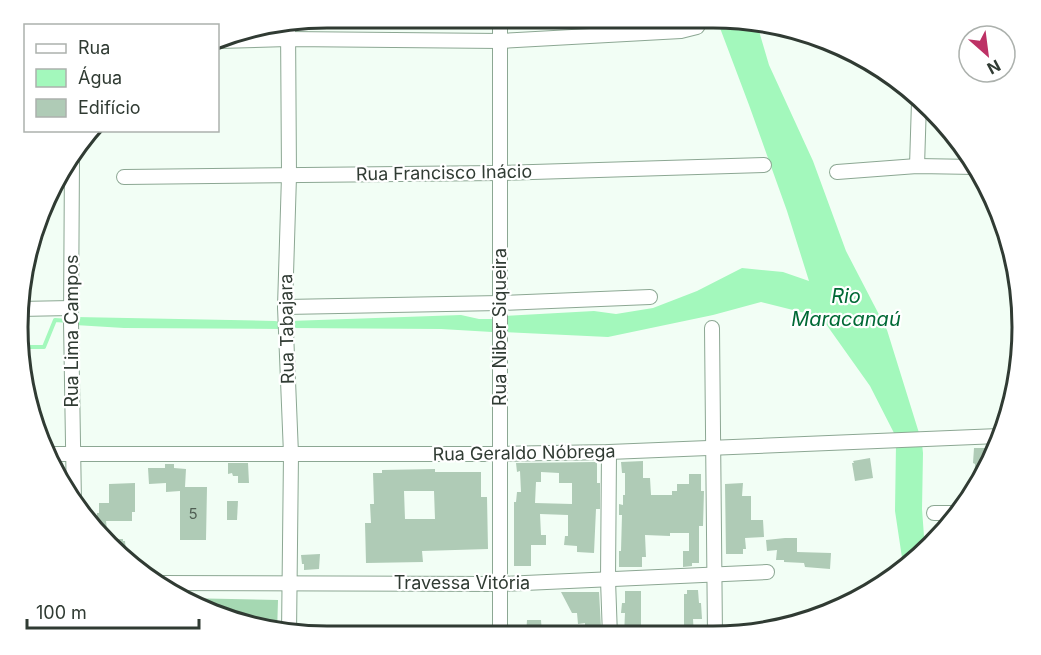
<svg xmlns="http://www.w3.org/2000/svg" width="1041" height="655" viewBox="0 0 1041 655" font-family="Inter,sans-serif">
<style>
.green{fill:#a5d8b2}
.water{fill:#a3f8bc}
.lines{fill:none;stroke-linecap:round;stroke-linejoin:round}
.stream{stroke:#a3f8bc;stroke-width:4}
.building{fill:#afcbb6;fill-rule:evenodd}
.minor-casing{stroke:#8ca793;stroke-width:16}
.minor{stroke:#fff;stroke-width:14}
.labels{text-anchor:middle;stroke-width:4.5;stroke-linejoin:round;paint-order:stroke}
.number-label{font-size:15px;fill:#505f54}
.street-label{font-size:18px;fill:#303b33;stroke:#fff}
.water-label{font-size:20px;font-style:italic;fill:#006935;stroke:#fff}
.rim{fill:none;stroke:#303b33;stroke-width:3}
</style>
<rect width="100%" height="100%" fill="#f2fef5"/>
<!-- green -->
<path class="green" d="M182,598l96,2 -1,32 -68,-19z"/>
<!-- water -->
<g class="water">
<path d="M717,20l39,1 13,44 44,96 33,90 41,79 32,103 -24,2 -25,-49 -49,-69 -60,-15 -48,13 -105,22 -104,-5v-16l90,-5 22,3 37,-6 44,-17 45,-23 41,4 26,9 -22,-70 -38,-106z"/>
<path d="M461,315l18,4h14l-1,13 -51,-3 -151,-1v-7z"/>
<path d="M76,317l199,4 5,1 1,7 -157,-1 -49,-3z"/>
<path d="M896,444h26l1,9 -1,56 3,41 -21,21 -9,-60z"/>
</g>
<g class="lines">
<!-- stream -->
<path class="stream" d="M23,347h21l11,-27 14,1"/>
</g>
<!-- building -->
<g class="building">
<path d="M974,448h18l-18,38 1,-22 -2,-1z"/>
<path d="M870,458l3,20 -18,3 -3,-18h2l-1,-2z"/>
<path d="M643,461v17h7l1,17h21v-4h5v-7h12v-10h12v17h3l-1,35h-4v37h-7v3l-9,1v-16h6v-18h-19v3l-25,-1 1,22h-4v10h-23v-16h2l1,-36h-3v-11l4,1v-10h2v-22h-3l-1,-11z"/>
<path d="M597,462v21h3v26h-4l-2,44 -17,-1v-6l-13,-1 1,-9h3v-21l-28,-1 1,21h5v10h-15v21h-17v-64h2l1,-10h4l-1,-21 -3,1 -1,-9zM541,472l18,1v10h13v21l-37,-1 1,-21h5z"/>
<path d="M228,463h20l1,20h-11v-7h-5l-1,-3 -4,1z"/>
<path d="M165,464h9v4l12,1 -1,18h22l-1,53h-26v-49l-14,1v-9l-17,1 -1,-16h17z"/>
<path d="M435,469v3h46v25h6l1,52 -66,2 1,11 -57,1 -1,-40h6l-1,-19h4l-1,-31h9v-3zM404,491h30l1,28h-30z"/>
<path d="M135,483v29h-3v9h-26l2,18h15v2h2l1,10h-7l-22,-23v-15h2v-10h10v-19z"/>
<path d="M743,483l-1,13h9v24h12l1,17 -19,1 1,11h-3v5h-17l-1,-70z"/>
<path d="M227,501h11l-1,19h-10z"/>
<path d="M785,538h12v14l34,1 -1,16 -25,-2 -1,-4 -20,-1v-2h-8l1,-10 -10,1 -1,-11z"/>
<path d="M320,554l-1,15 -15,1v-6h-2l-1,-9z"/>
<path d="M687,590h11l1,13h2l1,16h-9l1,17h-14l-1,-11h5v-31h3z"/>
<path d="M625,591h16v45h-17l1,-23h-4l1,-10h3z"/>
<path d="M561,592h38l2,35h-16v-4l-7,1 -1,-11h-5z"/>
<path d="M527,620h14l1,14 -16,1z"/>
</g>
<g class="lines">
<!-- minor casing -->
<g class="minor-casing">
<g id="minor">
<path d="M500,19v616"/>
<path d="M288,24l1,152 -4,131 6,147 -2,180"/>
<path d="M218,41l70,-2 212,2 181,-10 16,-4 4,-7"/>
<path d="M72,158l-1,163 3,183"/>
<path d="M917,166l2,-64"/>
<path d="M837,172l80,-6 59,1"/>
<path d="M124,177l375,-4 265,-8"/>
<path d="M285,307l215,-4 150,-6"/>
<path d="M19,309l52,-1"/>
<path d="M712,328l3,308"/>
<path d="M609,452l-1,128 2,56"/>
<path d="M50,454h450l109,-2 390,-16"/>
<path d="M934,513h26"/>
<path d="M157,583l343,1 267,-12"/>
</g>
</g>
<!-- minor -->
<use href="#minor" class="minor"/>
</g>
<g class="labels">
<!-- number labels -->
<g class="number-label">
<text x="193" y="519">5</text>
</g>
<!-- street labels -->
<g class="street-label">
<text transform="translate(444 173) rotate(-1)" y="6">Rua Francisco Inácio</text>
<text transform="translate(500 327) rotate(-90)" y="6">Rua Niber Siqueira</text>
<text transform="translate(287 329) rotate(-91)" y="6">Rua Tabajara</text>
<text transform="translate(72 331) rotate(-90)" y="6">Rua Lima Campos</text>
<text transform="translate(524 453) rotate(-1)" y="6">Rua Geraldo Nóbrega</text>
<text x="462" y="589">Travessa Vitória</text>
</g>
<!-- water labels -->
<g class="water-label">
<text x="846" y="303">Rio<tspan x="846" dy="23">Maracanaú</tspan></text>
</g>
</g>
<!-- crop -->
<path d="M0 0H1041V655H0ZM327 28H713A299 299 0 0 1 1012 327V327A299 299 0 0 1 713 626H327A299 299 0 0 1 28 327V327A299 299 0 0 1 327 28Z" fill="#fff" fill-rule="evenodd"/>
<path class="rim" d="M327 28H713A299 299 0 0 1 1012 327V327A299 299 0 0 1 713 626H327A299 299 0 0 1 28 327V327A299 299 0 0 1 327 28Z"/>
<!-- legend -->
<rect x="24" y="24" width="195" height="108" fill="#ffffff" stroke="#acb1ad" stroke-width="1.5"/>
<rect x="36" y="44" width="30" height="9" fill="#ffffff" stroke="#acb1ad" stroke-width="1.5"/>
<text x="78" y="54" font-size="18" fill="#303b33">Rua</text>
<rect x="36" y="69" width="30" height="18" fill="#a3f8bc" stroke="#acb1ad" stroke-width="1.5"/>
<text x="78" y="84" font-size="18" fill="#303b33">Água</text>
<rect x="36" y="99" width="30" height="18" fill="#afcbb6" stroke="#acb1ad" stroke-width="1.5"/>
<text x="78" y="114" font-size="18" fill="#303b33">Edifício</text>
<!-- north arrow -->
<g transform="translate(987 54) rotate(152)"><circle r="28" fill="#ffffff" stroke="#acb1ad" stroke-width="1.5"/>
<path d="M0-4.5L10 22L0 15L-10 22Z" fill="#bd3165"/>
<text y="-9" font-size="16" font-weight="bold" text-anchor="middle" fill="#303b33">N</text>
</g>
<!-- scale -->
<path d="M27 619v9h172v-9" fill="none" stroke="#303b33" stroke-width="3"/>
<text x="36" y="619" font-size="18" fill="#303b33" stroke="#ffffff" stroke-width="4.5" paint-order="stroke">100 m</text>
</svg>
